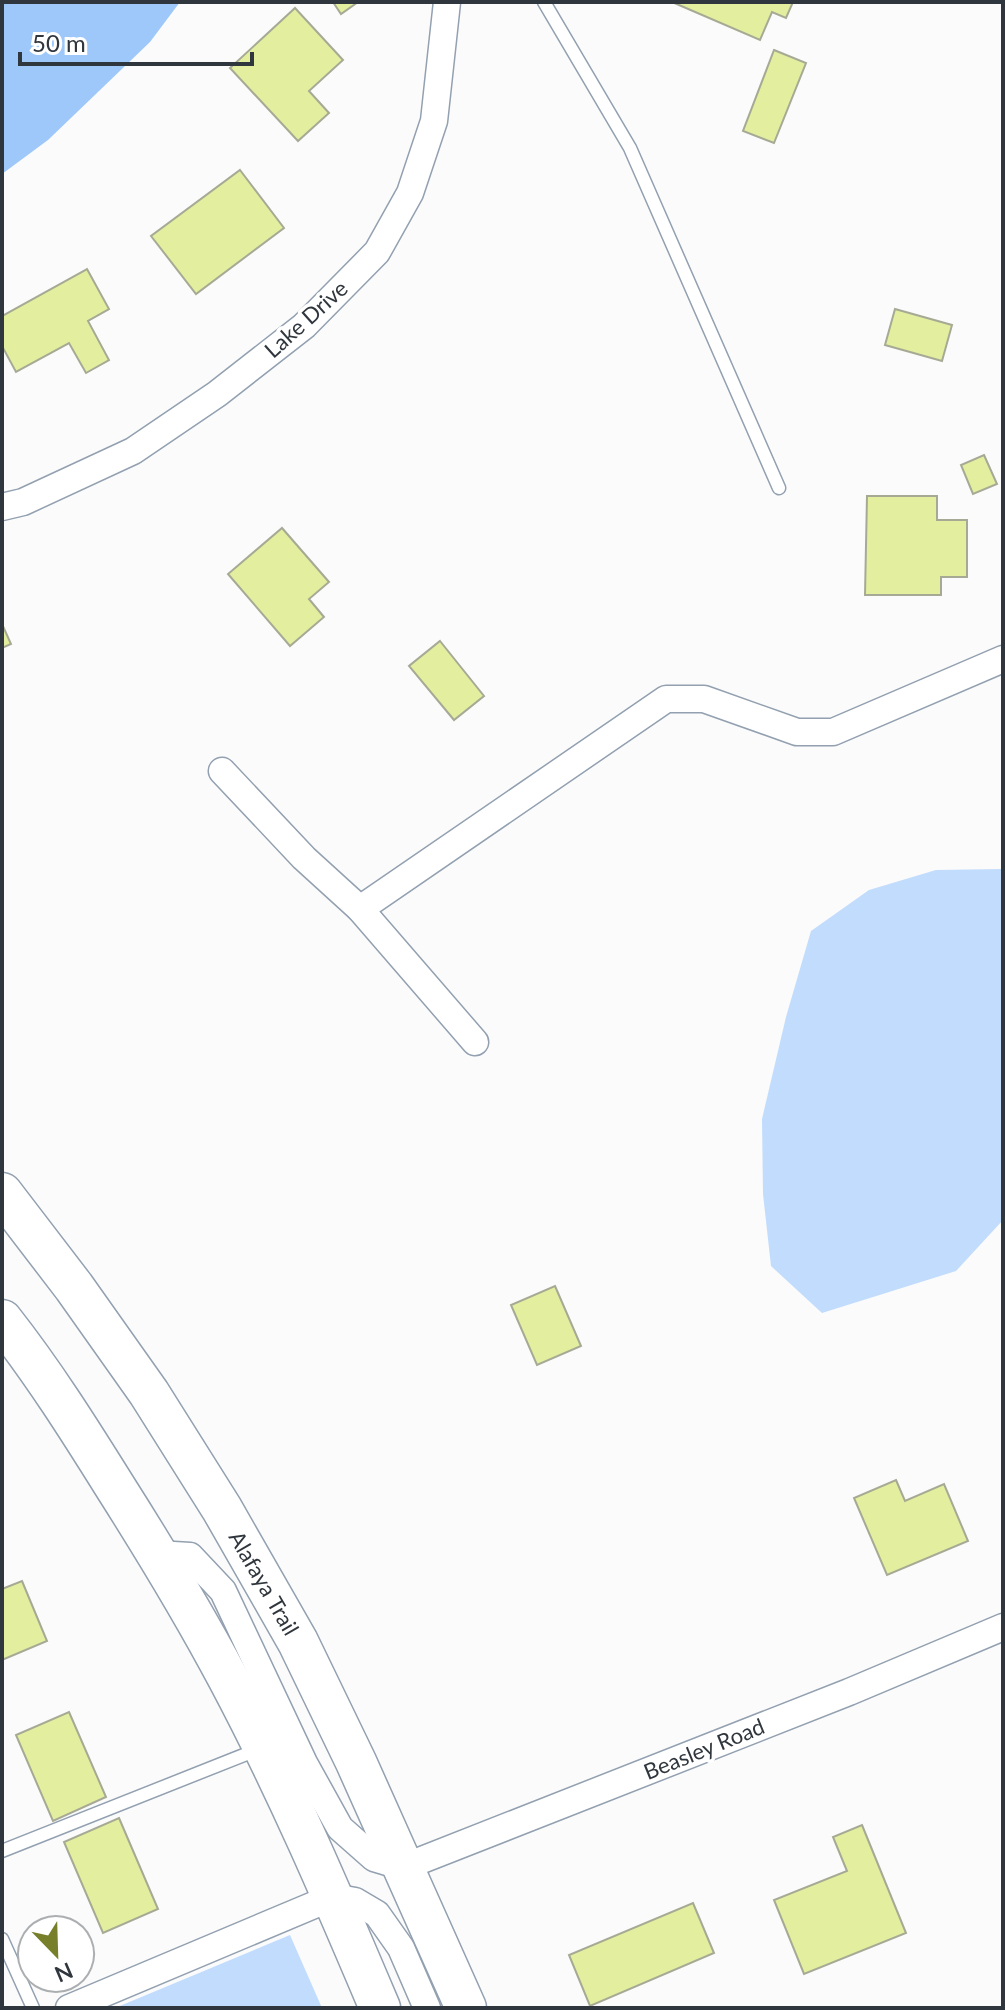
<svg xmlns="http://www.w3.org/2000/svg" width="1005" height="2010" viewBox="0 0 1005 2010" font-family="Lato,sans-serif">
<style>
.green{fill:#c1dcfc}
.water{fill:#9ec8f9}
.building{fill:#e3ee9e;stroke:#a6aa95;stroke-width:2}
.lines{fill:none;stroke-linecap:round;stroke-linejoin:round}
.lane-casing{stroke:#92a0b0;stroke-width:15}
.street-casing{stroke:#92a0b0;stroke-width:29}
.primary-casing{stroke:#92a0b0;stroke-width:43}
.lane{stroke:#fff;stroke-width:12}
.street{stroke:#fff;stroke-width:26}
.primary{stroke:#fff;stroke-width:40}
.labels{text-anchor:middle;stroke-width:7;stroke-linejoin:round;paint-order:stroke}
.street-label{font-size:22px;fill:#30363d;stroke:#fff}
</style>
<rect width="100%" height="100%" fill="#fbfbfb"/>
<!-- green -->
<g class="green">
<path d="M1003,869v351l-47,51 -134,42 -51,-47 -8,-72 -1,-75 24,-102 25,-86 58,-41 67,-20z"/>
<path d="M290,1935l32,73h-207z"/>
</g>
<!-- water -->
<path class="water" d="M2,2h178l-30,40 -102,98 -46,34z"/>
<!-- building -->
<g class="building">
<path d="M333,2h25l-17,12z"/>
<path d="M672,2h121l-7,16 -14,-6 -12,28z"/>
<path d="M295,8l48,52 -34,31 20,22 -31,28 -68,-73z"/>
<path d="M774,50l32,13 -32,80 -31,-12z"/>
<path d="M240,170l44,58 -88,66 -45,-58z"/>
<path d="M87,269l22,40 -21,12 21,39 -23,13 -17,-30 -53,29 -14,-26v-30z"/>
<path d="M895,309l57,16 -10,36 -57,-16z"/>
<path d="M984,455l13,29 -24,10 -12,-29z"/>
<path d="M867,496h70v24h30v57h-26v18h-76z"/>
<path d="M282,528l47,54 -20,17 15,18 -34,29 -62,-72z"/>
<path d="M2,624l9,20 -9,4z"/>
<path d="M440,641l44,55 -30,24 -45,-54z"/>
<path d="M555,1286l26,60 -44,19 -26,-60z"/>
<path d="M896,1480l9,21 39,-17 24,57 -81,34 -33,-77z"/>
<path d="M22,1581l25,60 -45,19v-71z"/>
<path d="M69,1712l37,85 -53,24 -37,-86z"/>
<path d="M119,1818l39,91 -55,24 -39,-91z"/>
<path d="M862,1825l44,108 -102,41 -30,-74 73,-29 -14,-34z"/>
<path d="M693,1903l21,50 -124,53 -21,-51z"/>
</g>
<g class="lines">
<!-- lane casing -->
<g class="lane-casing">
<g id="lane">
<path d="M544,2l86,146 149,340"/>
<path d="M2,1851l257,-102"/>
<path d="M2,1939l31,69"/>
</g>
</g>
<!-- street casing -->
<g class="street-casing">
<g id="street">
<path d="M2,507l21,-5 110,-51 84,-57 87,-68 73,-74 33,-59 24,-72 13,-119"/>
<path d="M222,771l82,87 56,51 115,133"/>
<path d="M360,909l306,-210h38l93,33h36l170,-73"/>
<path d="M157,1554l33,2 33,35 81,172 36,65 34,30 30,9 445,-175 154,-65"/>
<path d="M69,2008l264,-111 22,4 22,13 24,34 26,60"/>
</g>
</g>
<!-- primary casing -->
<g class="primary-casing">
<g id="primary">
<path d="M2,1193l72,94 75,106 73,116 76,133 58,120 110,246"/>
<path d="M2,1320c41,52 77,109 112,165 40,63 79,127 114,193 57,107 105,219 152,330"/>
</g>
</g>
<!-- lane -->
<use href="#lane" class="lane"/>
<!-- street -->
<use href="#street" class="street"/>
<!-- primary -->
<use href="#primary" class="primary"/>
</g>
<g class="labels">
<!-- street labels -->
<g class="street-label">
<text transform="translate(306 319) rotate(-42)" y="8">Lake Drive</text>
<text transform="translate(264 1583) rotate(60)" y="8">Alafaya Trail</text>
<text transform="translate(704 1749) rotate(-22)" y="8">Beasley Road</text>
</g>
</g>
<!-- border -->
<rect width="1005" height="2010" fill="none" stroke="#30363d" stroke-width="8"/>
<!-- north arrow -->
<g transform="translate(56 1954) rotate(157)"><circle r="38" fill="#ffffff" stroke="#acafb1" stroke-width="2"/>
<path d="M0-6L14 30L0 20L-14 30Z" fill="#777f2b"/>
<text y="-12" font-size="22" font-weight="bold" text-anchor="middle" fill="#30363d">N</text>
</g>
<!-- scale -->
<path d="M20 52v12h232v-12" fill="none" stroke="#30363d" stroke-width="4"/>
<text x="32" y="52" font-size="24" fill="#30363d" stroke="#ffffff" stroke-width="6" paint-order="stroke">50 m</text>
</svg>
